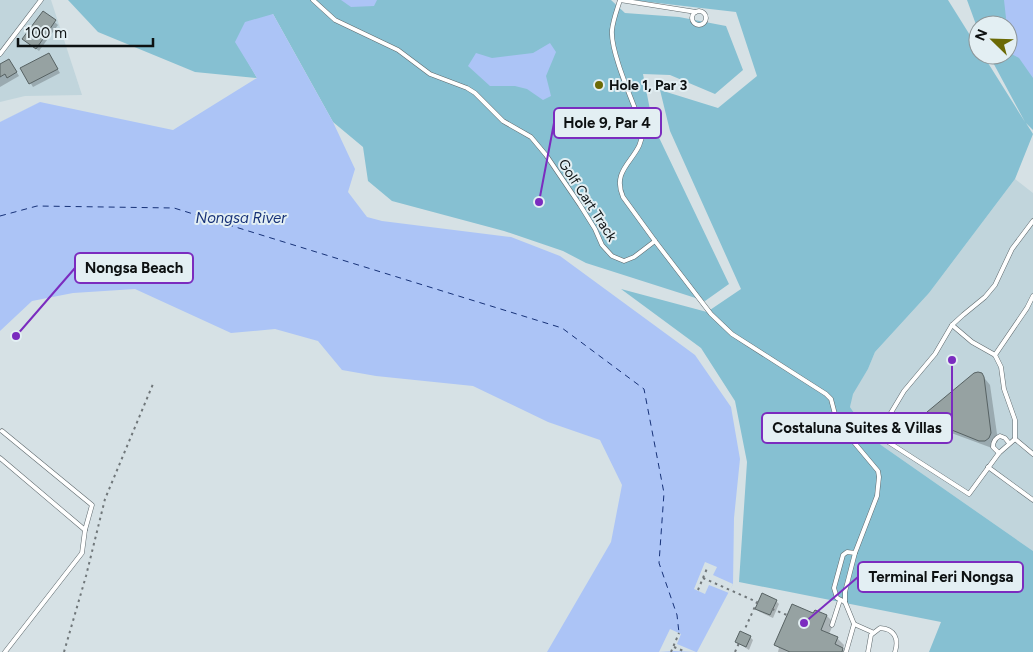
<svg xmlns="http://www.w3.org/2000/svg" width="1033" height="652" viewBox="0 0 1033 652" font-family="Figtree,sans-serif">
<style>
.built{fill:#c1d5dc}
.green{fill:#86c0d2}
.water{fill:#acc4f6}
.pier{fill:#d6e1e5}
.shadow{fill:#0003}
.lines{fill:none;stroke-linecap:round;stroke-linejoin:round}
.ferry{stroke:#173278;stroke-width:1;stroke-dasharray:6 5;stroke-linecap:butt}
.building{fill:#96a2a2;stroke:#576263}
.lane-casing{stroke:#5f696d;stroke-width:5}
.path{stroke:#70777a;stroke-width:2;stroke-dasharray:2.5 4;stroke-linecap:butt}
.lane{stroke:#fff;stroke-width:4}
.poi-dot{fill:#6b6a05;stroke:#e3eff3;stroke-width:2}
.labels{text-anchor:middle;stroke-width:4;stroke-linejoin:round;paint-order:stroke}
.poi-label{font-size:14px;font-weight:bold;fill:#0d1112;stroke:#e3eff3;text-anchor:start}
.street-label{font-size:14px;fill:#0d1112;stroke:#e3eff3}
.water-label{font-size:15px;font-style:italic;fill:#173278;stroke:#e3eff3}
.leader{fill:none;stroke:#7b2cbf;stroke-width:2}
.callout-dot{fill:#7b2cbf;stroke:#e3eff3;stroke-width:2}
.callout{fill:#e3eff3;stroke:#7b2cbf;stroke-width:2}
.callout-label{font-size:15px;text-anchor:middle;font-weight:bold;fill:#0d1112}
</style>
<rect width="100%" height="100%" fill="#d6e1e5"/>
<!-- built -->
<g class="built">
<path d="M0,0h51l31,95 -57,1 -25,6z"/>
<path d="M1015,179l18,14v358l-152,-106 -20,-22 -11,-16 2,-13 16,-25 7,-17 54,-59z"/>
</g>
<!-- green -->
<g class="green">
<path d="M68,0h543l14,13 54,4 47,9 17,44 -28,24 -45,-19 -27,-1 10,51 76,159 -24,17 -119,-38 -23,-12 -59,-20 -112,-30 -24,-20 -5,-34 -30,-25 -60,-108 -37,27 21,37 -62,-6 -97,-40z"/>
<path d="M632,0h316l30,48v7h5l42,67 -36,-67h19v-30h-30v5l-11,-30h66v130l-7,-7 7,11 -18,45 -86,114 -54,59 -7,17 -15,25 -3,13 11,16 20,22 152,106v101h-104l12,-30 -202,-40 8,-120 -12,-61 -34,-53 -80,-59 86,23 34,-23 -71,-158 -10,-41 58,18 39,-32 -21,-64z"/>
</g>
<!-- water -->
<g class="water">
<path d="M341,0h36l-3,6 -23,1z"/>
<path d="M1004,0h29v78l-14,-20 -11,-6v-27h-4l2,-7z"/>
<path d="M273,14l60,108 22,47 -7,23 19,25 15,4 129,16 49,19 135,99 36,52 9,52 -6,59 -1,66 -36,68h-150l64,-110 11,-57 -22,-45 -52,-18 -75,-36 -97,-10 -34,-6 -24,-29 -43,-12 -44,4 -96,-44 -62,4 -41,8 -32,30v-209l40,-20 133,28 84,-52 -22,-36 10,-20z"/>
<path d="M550,43l6,9 -10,24 5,20 -8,4 -16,-11 -12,-3h-25l-22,-20 8,-13 16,5 41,-5z"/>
</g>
<!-- pier -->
<g class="pier">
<path d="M705,562l12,5 -4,8 20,9 -4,9 -20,-8 -4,9 -11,-5z"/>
<path d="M670,629l11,5 -4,10 19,8 -22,-1 -15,1z"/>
</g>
<!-- shadow -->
<g class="shadow">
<path d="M43,12l15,13 -19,26 -12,-9z"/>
<path d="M49,54l11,19 -27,14 -11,-18z"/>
<path d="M12,64l7,12 -19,11v-21z"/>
<path d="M981,374l9,11 8,56 -6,7 -57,-21 -7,-7z"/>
<path d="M776,601l3,3 -6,14 -13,-6 -4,-3z"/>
<path d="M814,614l13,2 7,7 -5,11 8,4 7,7 -1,4 3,3h-68l1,-4 -3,-3z"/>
<path d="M750,637l3,3 -4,10 -12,-8z"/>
</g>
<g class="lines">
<!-- ferry -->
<path class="ferry" d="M0,216l37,-10 137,2 388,120 82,61 20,104 -5,70 18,52 2,18"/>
</g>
<!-- building -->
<g class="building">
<path d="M43,11l13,9 -20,29 -14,-10z"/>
<path d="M49,53l9,16 -29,15 -9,-16z"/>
<path d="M9,59l8,13 -10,6 -2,-4 -5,3v-13z"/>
<path d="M978,372l4,1 2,4 7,56 -2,5 -4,3h-6l-52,-21v-8l47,-39z"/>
<path d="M762,593l15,7 -7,15 -15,-6z"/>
<path d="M792,604l21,9 2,-3 12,5 -6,15 17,7 -3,7 8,4 -1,4h-52l-16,-7z"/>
<path d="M740,631l11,5 -5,11 -11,-5z"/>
</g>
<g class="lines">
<!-- lane casing -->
<g class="lane-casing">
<g id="lane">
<path d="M313,0l22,20 63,30 32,24 37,14 8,5 28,28 28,16 15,18 34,50 15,24 7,16 10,11 12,5 10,-4 21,-16 -32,-44c-14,-32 23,-39 19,-70 -8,-23 -32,-75 -30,-97 1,-10 5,-20 8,-30"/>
<path d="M620,0l76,12"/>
<circle cx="699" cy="18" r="7"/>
<path d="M0,54l41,-54"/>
<path d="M655,241l56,73 21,20 94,60 5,5 6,23 41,49 1,6 -2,19 -22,57 -10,39v10l9,22 18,8"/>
<path d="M1033,296l-6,12 -32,47 6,12 3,22 11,31v19l18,15"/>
<path d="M952,325l20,17 23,13"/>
<path d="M2,431l90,74 -7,25 -3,23 -77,99"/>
<path d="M1015,439l-16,14 -30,41 -87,-56 -2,-7 24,-40 31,-37 17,-29 11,-10 22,-18 10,-12 17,-36 21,-28"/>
<path d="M999,453l-6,-6c0,-6 2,-9 7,-11l5,2 4,5"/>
<path d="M0,458l85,72"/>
<path d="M988,467l45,33"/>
<path d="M845,602l-8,-4 -3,-10 9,-33 4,-3 8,1"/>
<path d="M832,625l8,-25"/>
<path d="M846,652l8,-28"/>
<path d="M868,652l3,-17 9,-7c15,1 19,11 15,24"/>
</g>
</g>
<!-- path -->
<g class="path">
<path d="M703,578l54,24 -13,29"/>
<path d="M698,590l10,-24"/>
<path d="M772,609l15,6"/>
<path d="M674,647l12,5"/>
<path d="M64,652l22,-76 19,-77 48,-115"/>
<path d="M671,652l8,-19"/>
<path d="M735,652l4,-9"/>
</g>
<!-- lane -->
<use href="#lane" class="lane"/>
</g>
<!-- markers -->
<circle class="poi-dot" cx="599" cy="85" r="5"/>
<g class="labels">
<!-- poi labels -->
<g class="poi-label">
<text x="609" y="90">Hole 1, Par 3</text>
</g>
<!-- street labels -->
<g class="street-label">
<text transform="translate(588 200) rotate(57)" y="5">Golf Cart Track</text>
</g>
<!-- water labels -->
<g class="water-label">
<text x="241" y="223">Nongsa River</text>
</g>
</g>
<!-- callouts -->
<path class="leader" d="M539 202L554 123M16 336L75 268M952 360L952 428M804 623L858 577"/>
<g class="callout-dot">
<circle cx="539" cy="202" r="5"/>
<circle cx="16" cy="336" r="5"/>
<circle cx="952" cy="360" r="5"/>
<circle cx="804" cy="623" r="5"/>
</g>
<g class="callout">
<rect x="554" y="108" width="107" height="30" rx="5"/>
<rect x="75" y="253" width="118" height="30" rx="5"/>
<rect x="762" y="413" width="190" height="30" rx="5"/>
<rect x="858" y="562" width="165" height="30" rx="5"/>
</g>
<g class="callout-label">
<text x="607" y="128">Hole 9, Par 4</text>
<text x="134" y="273">Nongsa Beach</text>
<text x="857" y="433">Costaluna Suites &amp; Villas</text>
<text x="941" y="582">Terminal Feri Nongsa</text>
</g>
<!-- north arrow -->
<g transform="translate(993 40) rotate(293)"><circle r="24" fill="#e3eff3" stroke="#8d9699"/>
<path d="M0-4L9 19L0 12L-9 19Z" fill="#6b6a05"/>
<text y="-8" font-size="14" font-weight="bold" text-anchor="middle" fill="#0d1112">N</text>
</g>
<!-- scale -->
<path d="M18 38v8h135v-8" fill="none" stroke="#0d1112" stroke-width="2.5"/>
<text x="25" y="38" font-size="15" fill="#0d1112" stroke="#e3eff3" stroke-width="4" paint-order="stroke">100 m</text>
</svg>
